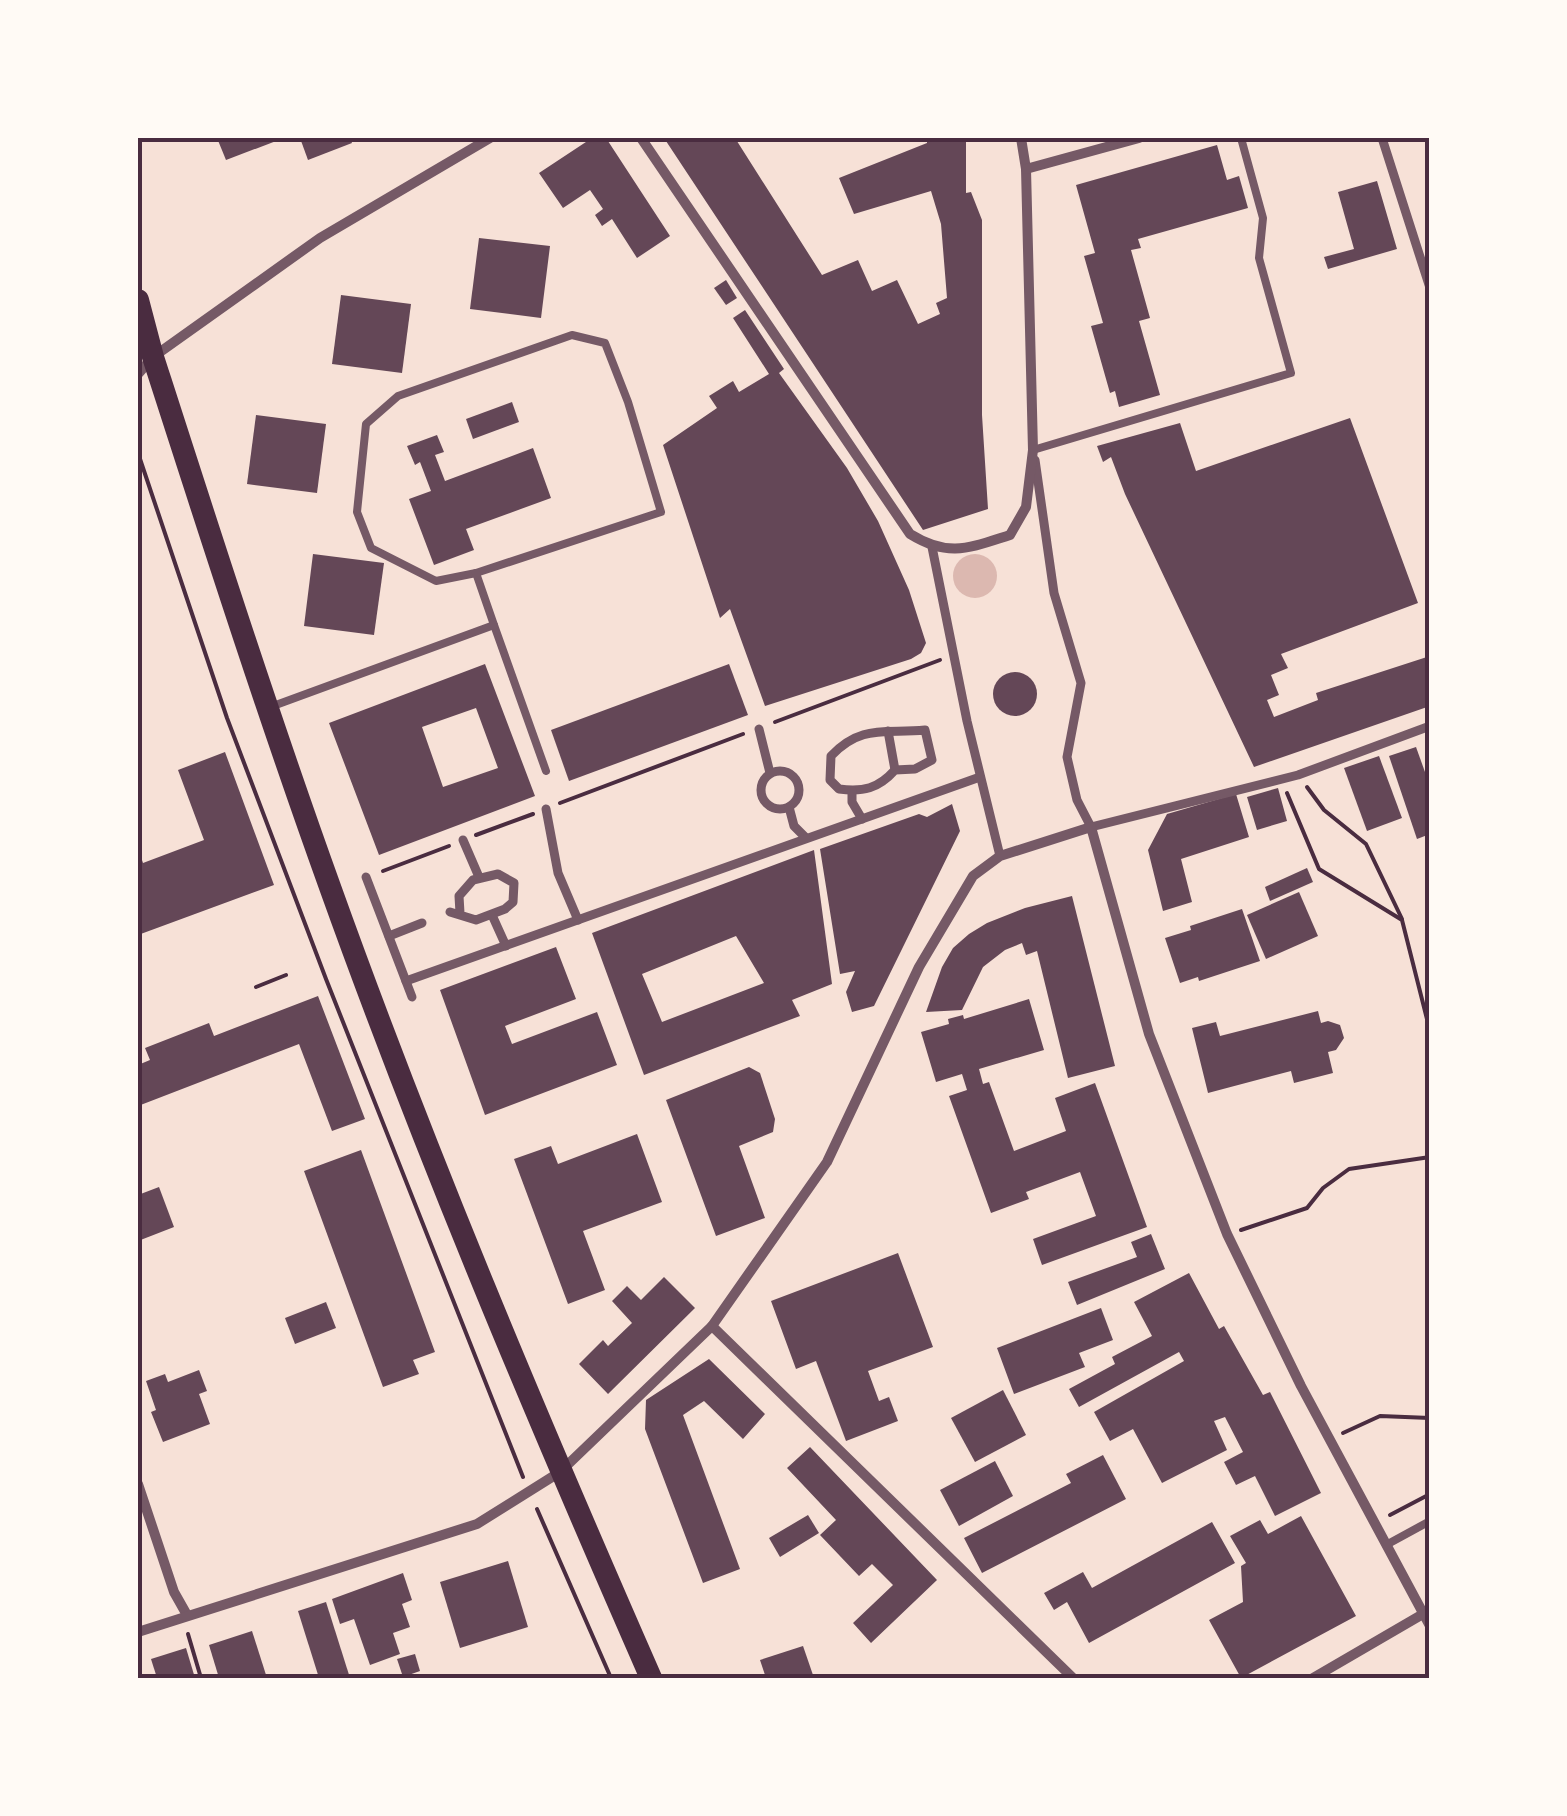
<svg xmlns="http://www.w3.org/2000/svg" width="1567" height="1816" viewBox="0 0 1567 1816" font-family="Roboto,sans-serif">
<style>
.water{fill:#dcb8b0}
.building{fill:#644757;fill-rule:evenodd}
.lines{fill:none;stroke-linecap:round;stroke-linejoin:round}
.path{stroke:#4a2c40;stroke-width:4}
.service{stroke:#755966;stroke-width:8}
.pedestrian{stroke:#755966;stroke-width:9}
.minor{stroke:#755966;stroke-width:10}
.primary{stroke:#4a2c40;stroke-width:22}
.neatline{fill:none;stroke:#4a2c40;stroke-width:4}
</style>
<rect width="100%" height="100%" fill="#f7e1d7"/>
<!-- water -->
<circle class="water" cx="975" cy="576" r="22"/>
<!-- building -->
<g class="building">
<path d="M217,138h67l-58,22z"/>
<path d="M300,138h50l2,5 -44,17z"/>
<path d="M592,138h14l64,98 -33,22 -25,-39 -10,7 -7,-11 8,-6 -13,-19 -27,18 -24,-35z"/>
<path d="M664,138h71l87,137 36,-15 14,31 25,-11 21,44 22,-10 -4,-11 11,-5 -6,-74 -10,-33 -77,23 -15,-36 88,-35v-5h39v55l5,-1 11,28v195l6,94 -65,21z"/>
<path d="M1217,145l10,35 12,-4 9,32 -110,31 3,9 -10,2 19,68 -11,3 21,74 -41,12 -4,-16 -5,2 -19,-67 12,-3 -19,-67 11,-3 -19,-68z"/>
<path d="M1377,181l20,68 -69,20 -4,-12 30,-8 -16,-57z"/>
<path d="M479,238l71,8 -9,72 -71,-9z"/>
<path d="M726,280l11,18 -11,7 -12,-17z"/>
<path d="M341,295l70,9 -9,69 -70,-9z"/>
<path d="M745,310l39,59 -5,4 68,95 31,53 31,69 17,53 -5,10 -10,6 -146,47 -35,-97 -10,9 -57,-173 54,-37 -8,-12 24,-15 6,11 30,-18 -36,-56z"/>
<path d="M512,402l7,20 -46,17 -7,-20z"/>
<path d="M256,415l70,9 -9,69 -70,-9z"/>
<path d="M1350,418l68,185 -137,51 7,14 -17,7 8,20 -12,5 7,17 44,-17 -2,-7 114,-37v50l-176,61 -129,-273 -14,-37 -8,5 -6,-16 83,-23 16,48z"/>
<path d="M437,435l7,17 -9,3 10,26 88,-33 18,50 -85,31 8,21 -40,15 -25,-66 22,-8 -11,-29 -5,3 -8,-19z"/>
<path d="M313,554l71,9 -10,72 -70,-9z"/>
<path d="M485,664l50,132 -156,59 -50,-132zM476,708l22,60 -55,19 -21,-60z"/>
<path d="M729,664l19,51 -179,66 -18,-51z"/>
<circle cx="1015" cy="694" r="22"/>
<path d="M1416,747l14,39v48l-13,5 -28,-83z"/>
<path d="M225,752l49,133 -136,50v-87l5,15 61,-23 -26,-70z"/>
<path d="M1379,756l23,62 -35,13 -23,-63z"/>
<path d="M1278,788l9,33 -30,9 -10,-33z"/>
<path d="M1236,794l13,43 -68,22 11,43 -29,9 -15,-61 19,-36z"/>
<path d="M952,804l8,27 -86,175 -22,6 -6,-20 9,-21 -15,3 -20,-125 99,-35 8,3z"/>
<path d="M814,850l18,134 -40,16 8,16 -156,59 -52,-142zM736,936l28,47 -102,39 -20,-48z"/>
<path d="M1307,868l6,14 -43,19 -5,-14z"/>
<path d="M1299,892l19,44 -52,23 -19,-44z"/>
<path d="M1072,896l43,170 -47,12 -31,-127 -11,4 -4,-12 -17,7 -22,17 -21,43 -36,2 16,-45 11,-19 16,-14 18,-11 38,-15z"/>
<path d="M1242,909l18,52 -61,20 -1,-4 -18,6 -15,-45 26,-8 -1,-4z"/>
<path d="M556,947l20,52 -71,27 7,18 85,-32 20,53 -132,50 -45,-125z"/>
<path d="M318,996l47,123 -33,12 -33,-87 -161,62v-41l12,-5 -5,-12 64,-25 5,13z"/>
<path d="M1029,999l15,51 -65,19 4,15 6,-2 25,69 52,-20 -11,-33 40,-15 52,144 -105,38 -9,-26 63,-23 -16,-44 -54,20 3,7 -38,14 -42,-117 18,-6 -5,-16 -26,8 -15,-50 28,-8 -1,-5 15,-4 1,4z"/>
<path d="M1318,1011l3,12 7,-2 12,4 4,13 -8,12 -8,2 5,21 -39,10 -3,-12 -83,22 -16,-65 24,-6 4,14z"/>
<path d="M749,1067l11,6 15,46 -2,13 -34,14 26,72 -49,18 -50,-136z"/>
<path d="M637,1134l25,68 -79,29 22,59 -37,14 -54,-145 37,-13 7,18z"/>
<path d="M361,1150l74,202 -22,8 6,14 -36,13 -79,-216z"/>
<path d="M159,1187l15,40 -36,14v-46z"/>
<path d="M1151,1234l14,35 -88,36 -9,-23 69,-25 -6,-15z"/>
<path d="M898,1253l35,94 -65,24 11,30 10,-4 9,24 -52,20 -30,-80 -20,8 -25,-68z"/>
<path d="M1189,1273l30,56 5,-3 39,69 7,-3 51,101 -46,23 -20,-40 -19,9 -12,-23 19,-10 -18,-35 -11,4 13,29 -65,33 -29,-54 -23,12 -16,-29 90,-51 -5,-9 -100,55 -10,-18 46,-25 -3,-7 40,-21 -18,-34z"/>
<path d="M664,1277l31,31 -87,86 -29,-30 24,-24 5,6 24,-23 -20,-22 15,-15 14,14z"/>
<path d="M326,1302l10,26 -41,16 -10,-26z"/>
<path d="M1101,1308l12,32 -34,13 6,14 -71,27 -17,-46z"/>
<path d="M709,1359l56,55 -22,25 -39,-38 -21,14 57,154 -37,14 -58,-154 1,-29z"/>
<path d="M199,1370l8,21 -8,3 11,30 -47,18 -12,-30 5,-2 -10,-29 19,-7 3,8z"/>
<path d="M1003,1390l23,45 -51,27 -24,-44z"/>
<path d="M810,1447l127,133 -66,63 -18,-20 40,-38 -21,-21 -13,12 -39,-41 16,-15 -49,-52z"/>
<path d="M1103,1455l23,44 -144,74 -18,-35 107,-55 -5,-9z"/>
<path d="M995,1461l18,35 -54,30 -19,-36z"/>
<path d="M808,1515l11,18 -39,24 -11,-19z"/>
<path d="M1301,1516l55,100 -115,62 -32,-58 34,-18 -2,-36 5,-3 -16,-27 30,-16 8,14z"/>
<path d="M1212,1522l23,41 -146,80 -22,-41 -13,8 -10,-17 39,-21 9,16z"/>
<path d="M508,1561l20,66 -68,21 -20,-66z"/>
<path d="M403,1573l9,27 -10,4 8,23 -17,6 7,21 -30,11 -16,-46 -14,5 -8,-25z"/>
<path d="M326,1602l24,76h-31l-21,-67z"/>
<path d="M252,1631l15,47h-48l-10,-33z"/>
<path d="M803,1646l11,32h-48l-6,-18z"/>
<path d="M186,1648l9,30h-38l-6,-19z"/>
<path d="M415,1654l5,17 -17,6 -6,-18z"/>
</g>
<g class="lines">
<!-- path -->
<g class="path">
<path d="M138,453l89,265 99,261 197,498"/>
<path d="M775,722l165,-62"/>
<path d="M1307,787l17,23 42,34 36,75"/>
<path d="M1287,793l32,76 83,51 28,111"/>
<path d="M560,803l183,-69"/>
<path d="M476,835l57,-21"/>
<path d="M383,871l66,-25"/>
<path d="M256,987l30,-12"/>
<path d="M1428,1156l2,-16"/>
<path d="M1241,1230l66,-22 16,-20 26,-19 81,-12"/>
<path d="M1343,1433l37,-17 50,2"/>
<path d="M537,1509l74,169"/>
<path d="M1390,1515l40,-21"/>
<path d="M188,1634l13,44"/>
</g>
<!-- service -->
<g class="service">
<path d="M572,335l33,8 23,59 33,110 -185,61 -40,8 -65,-33 -14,-36 9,-88 32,-28z"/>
<path d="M1033,450l258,-77 -32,-115 4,-40 -22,-80"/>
<path d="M494,625l52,146"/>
<path d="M273,706l221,-81 -18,-52"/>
<path d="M1386,1545l44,-24"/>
</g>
<!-- pedestrian -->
<g class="pedestrian">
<path d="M1382,138l48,150"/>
<path d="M1035,460l19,133 27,90 -14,74 10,43 14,27 207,-52 132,-49"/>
<path d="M932,547l35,174 33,135"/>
<path d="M759,729l11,44"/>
<path d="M925,730l7,30 -17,9 -20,1c-17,19 -32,22 -56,19l-9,-9 1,-24c30,-32 54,-22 94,-26z"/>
<path d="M888,731l7,39"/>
<circle cx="780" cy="790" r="19"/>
<path d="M852,791v11l10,17"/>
<path d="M789,807l5,19 12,12"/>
<path d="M546,809l12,64 20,47"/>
<path d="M463,840l16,37"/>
<path d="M366,877l46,120"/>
<path d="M450,912l26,8 29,-11 8,-7 1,-19 -16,-9 -25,6 -14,16 1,17"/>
<path d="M492,915l14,31"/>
<path d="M389,936l33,-13"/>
<path d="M406,981l574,-204"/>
</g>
<!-- minor -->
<g class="minor">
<path d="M641,138l269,396c39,24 59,14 100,1l16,-28 7,-57 -7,-281 -5,-31"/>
<path d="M1026,169l113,-31"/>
<path d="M138,374l15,-17 167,-119 170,-100"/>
<path d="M712,1326l361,352"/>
<path d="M138,1484l36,108 13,23"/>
<path d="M138,1632l339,-108 83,-52 152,-146 115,-164 92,-195 54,-91 27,-20 91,-29 58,207 78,200 74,152 129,240"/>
<path d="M1313,1678l110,-64"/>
</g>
<!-- primary -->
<path class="primary" d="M138,300l15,57c57,177 114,355 177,530 96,268 207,531 321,791"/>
</g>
<!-- border -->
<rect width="1567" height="1816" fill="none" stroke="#fffaf5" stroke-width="280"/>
<rect x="140" y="140" width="1287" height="1536" class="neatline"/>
</svg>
